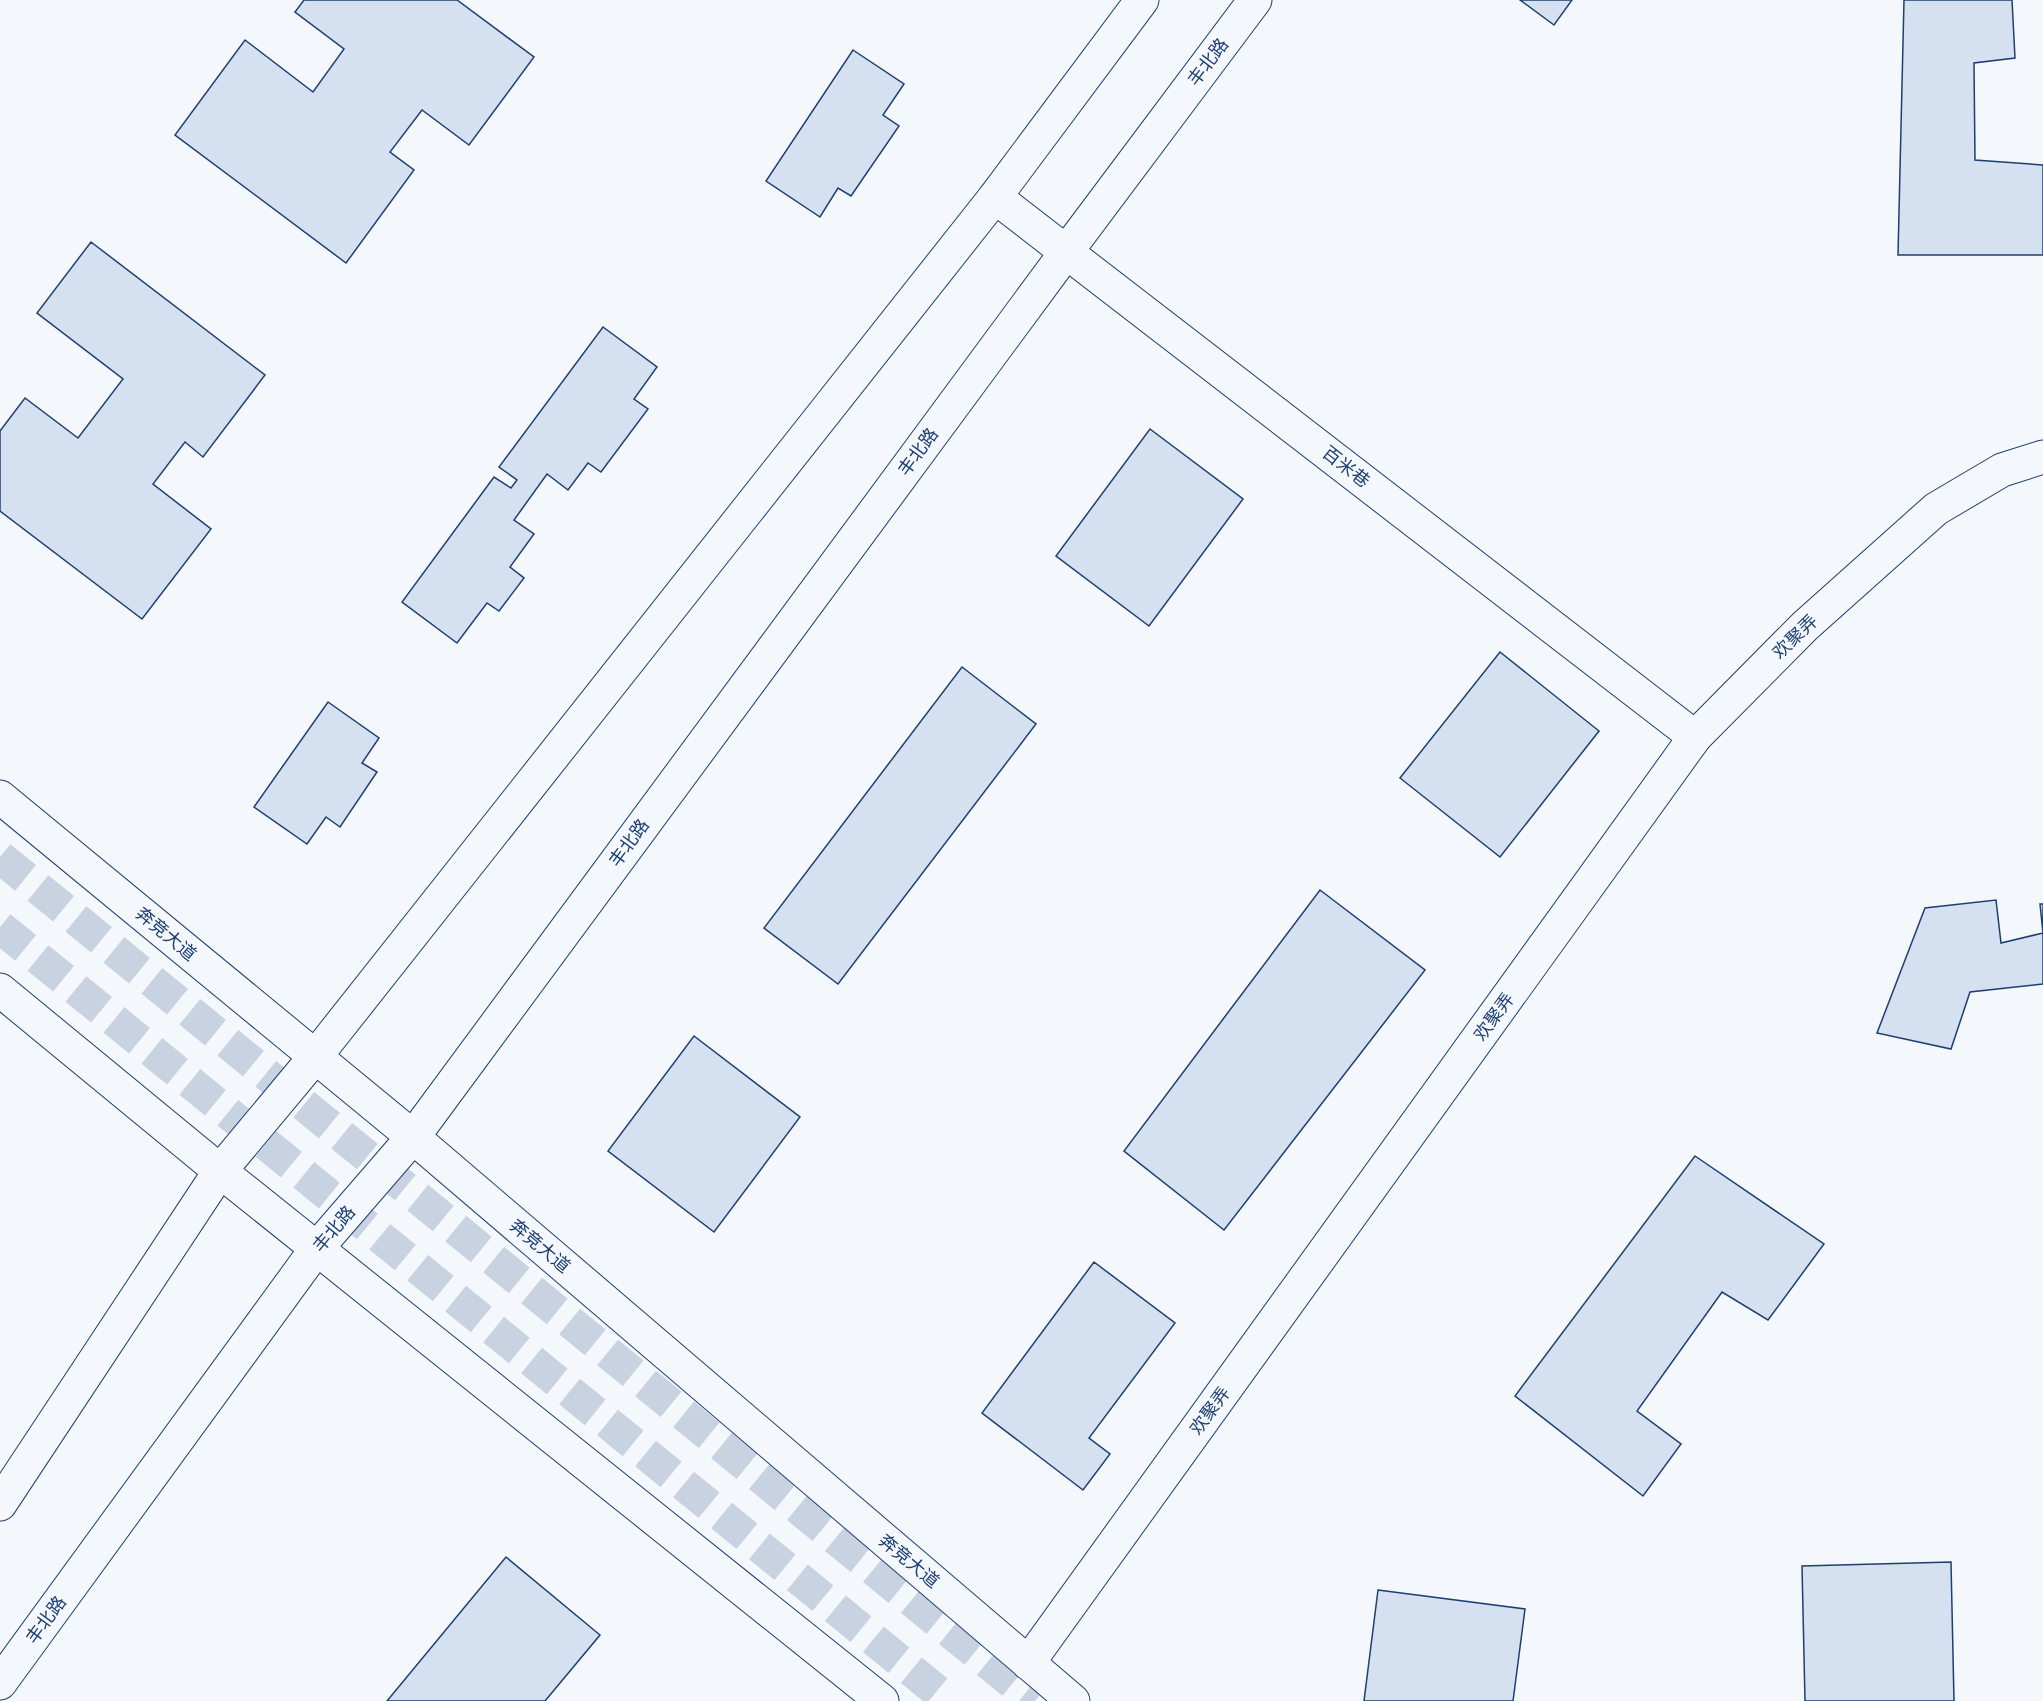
<svg xmlns="http://www.w3.org/2000/svg" width="2043" height="1701" viewBox="0 0 2043 1701" font-family="'Archivo Narrow','Noto Sans SC',sans-serif">
<style>
.building{fill:#d5e0f0;stroke:#1d3f73;stroke-width:1.5}
.lines{fill:none;stroke-linecap:round;stroke-linejoin:round}
.major-tunnel{stroke:#c9d2e0;stroke-width:33;stroke-dasharray:33 16;stroke-linecap:butt}
.minor-casing{stroke:#1d3f73;stroke-width:35}
.major-casing{stroke:#1d3f73;stroke-width:35}
.minor{stroke:#f4f7fb;stroke-width:33}
.major{stroke:#f4f7fb;stroke-width:33}
.labels{text-anchor:middle;stroke-width:4.5;stroke-linejoin:round;paint-order:stroke}
.street-label{font-size:18px;fill:#1d3f73;stroke:#f4f7fb}
</style>
<rect width="100%" height="100%" fill="#f4f7fb"/>
<!-- building -->
<g class="building">
<path d="M304,0h153l77,57 -65,88 -47,-35 -32,42 24,18 -68,93 -171,-128 70,-95 68,52 31,-43 -49,-37z"/>
<path d="M1520,0h52l-18,25z"/>
<path d="M1904,0h108l3,58 -41,5 1,97 68,5v90h-145z"/>
<path d="M853,50l51,34 -21,31 16,11 -48,70 -13,-8 -18,29 -54,-36z"/>
<path d="M91,242l174,133 -62,82 -18,-15 -32,42 58,45 -69,90 -142,-108v-80l25,-33 53,40 45,-59 -86,-66z"/>
<path d="M603,327l54,40 -23,32 14,10 -47,63 -13,-9 -20,27 -21,-16 -33,46 20,14 -24,33 14,11 -25,33 -12,-8 -30,40 -55,-41 92,-125 17,11 6,-8 -18,-13z"/>
<path d="M1150,429l93,70 -94,127 -93,-70z"/>
<path d="M1500,652l99,79 -99,126 -100,-79z"/>
<path d="M962,667l74,57 -198,260 -74,-56z"/>
<path d="M328,702l51,36 -17,25 15,9 -37,55 -14,-10 -19,27 -53,-37z"/>
<path d="M1320,890l105,80 -201,260 -100,-79z"/>
<path d="M1996,900l5,43 42,-10 -3,-29h3v80l-73,8 -19,57 -74,-16 48,-125z"/>
<path d="M694,1036l106,81 -86,115 -106,-81z"/>
<path d="M1695,1156l129,88 -56,76 -46,-28 -85,119 44,33 -38,52 -128,-100z"/>
<path d="M1094,1262l81,61 -86,115 21,16 -27,36 -101,-77z"/>
<path d="M506,1557l94,78 -55,66h-158z"/>
<path d="M1951,1562l3,139h-149l-3,-135z"/>
<path d="M1378,1590l147,19 -12,92h-149z"/>
</g>
<g class="lines">
<!-- major-tunnel -->
<g class="major-tunnel">
<path d="M0,857l1035,844"/>
<path d="M0,927l949,774"/>
</g>
<!-- minor casing -->
<g class="minor-casing">
<g id="minor">
<path d="M995,197l700,540"/>
<path d="M1028,1663l667,-926 110,-111 131,-117 66,-39 41,-13"/>
</g>
</g>
<!-- major casing -->
<g class="major-casing">
<g id="major">
<path d="M0,797l413,340 660,564"/>
<path d="M0,990l220,181 662,530"/>
<path d="M0,1504l220,-333 95,-114 680,-860 147,-197"/>
<path d="M0,1683l317,-435 96,-111 654,-886 188,-251"/>
</g>
</g>
<!-- minor -->
<use href="#minor" class="minor"/>
<!-- major -->
<use href="#major" class="major"/>
</g>
<g class="labels">
<!-- street labels -->
<g class="street-label">
<text transform="translate(1208 62) rotate(-53)" y="6">丰北路</text>
<text transform="translate(918 452) rotate(-54)" y="6">丰北路</text>
<text transform="translate(1346 467) rotate(38)" y="6">百米巷</text>
<text transform="translate(1795 637) rotate(-44)" y="6">欢聚弄</text>
<text transform="translate(629 843) rotate(-54)" y="6">丰北路</text>
<text transform="translate(166 934) rotate(40)" y="6">奔竞大道</text>
<text transform="translate(1494 1017) rotate(-54)" y="6">欢聚弄</text>
<text transform="translate(334 1229) rotate(-50)" y="6">丰北路</text>
<text transform="translate(540 1246) rotate(40)" y="6">奔竞大道</text>
<text transform="translate(1210 1411) rotate(-54)" y="6">欢聚弄</text>
<text transform="translate(909 1561) rotate(40)" y="6">奔竞大道</text>
<text transform="translate(46 1620) rotate(-54)" y="6">丰北路</text>
</g>
</g>
</svg>
